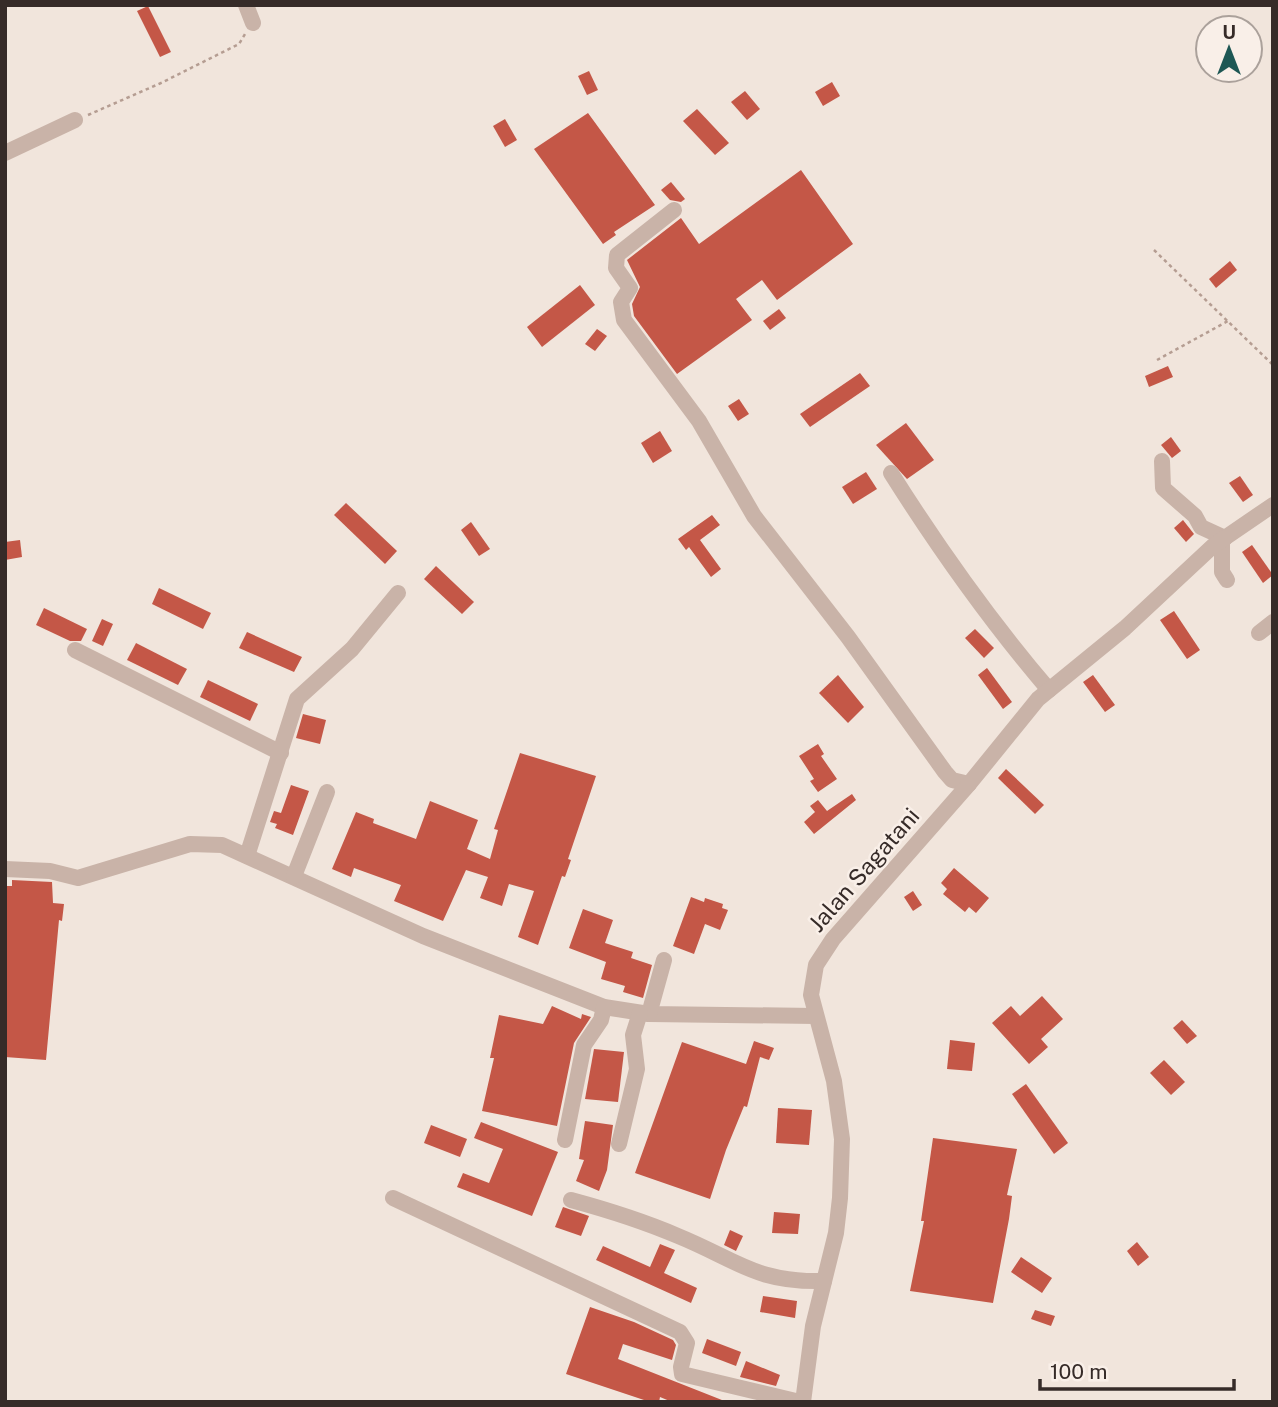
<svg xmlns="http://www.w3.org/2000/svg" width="1278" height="1407" viewBox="0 0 1278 1407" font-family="'Public Sans',sans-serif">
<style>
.building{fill:#c45747}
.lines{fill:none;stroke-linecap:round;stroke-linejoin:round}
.path{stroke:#b59d92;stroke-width:2.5;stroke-dasharray:3.5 3.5;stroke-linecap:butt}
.minor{stroke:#c9b3a8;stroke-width:16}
.labels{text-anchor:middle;stroke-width:5;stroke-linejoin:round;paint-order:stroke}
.street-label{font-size:23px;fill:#362b28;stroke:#f9efe8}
</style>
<rect width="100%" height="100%" fill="#f1e5dc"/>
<!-- building -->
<g class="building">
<path d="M148,6l23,46 -11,5 -23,-46z"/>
<path d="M589,71l9,19 -11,5 -9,-19z"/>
<path d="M832,82l8,14 -17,10 -8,-14z"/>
<path d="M745,91l15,18 -13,11 -16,-18z"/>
<path d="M697,109l32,34 -14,12 -32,-34z"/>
<path d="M588,113l67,92 -41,27 2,3 -13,9 -69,-95z"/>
<path d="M505,119l12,21 -12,7 -12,-21z"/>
<path d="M801,170l52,74 -76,56 -15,-20 -26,19 16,21 -75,54 -43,-58 -2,-12 8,-17 -13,-27 54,-42 18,26z"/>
<path d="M671,182l14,17 -4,3 -11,-2 -9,-10z"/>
<path d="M1230,261l7,9 -21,18 -7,-9z"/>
<path d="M580,285l15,20 -53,42 -15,-20z"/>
<path d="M779,309l7,9 -16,12 -7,-9z"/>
<path d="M597,329l10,7 -12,15 -10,-7z"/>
<path d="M1168,366l5,11 -24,10 -4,-11z"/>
<path d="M860,373l10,13 -60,41 -10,-13z"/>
<path d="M739,399l10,15 -11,7 -10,-15z"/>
<path d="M906,423l28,37 -27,19 -31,-34z"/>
<path d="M660,431l12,20 -19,12 -12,-20z"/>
<path d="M1171,437l10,14 -9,7 -11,-13z"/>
<path d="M866,472l11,17 -24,15 -11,-17z"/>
<path d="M1240,476l13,19 -10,7 -14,-19z"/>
<path d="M346,503l51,48 -12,13 -51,-49z"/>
<path d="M712,515l8,10 -20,15 21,29 -10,8 -22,-30 -3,3 -8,-11z"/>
<path d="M1183,520l11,14 -8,8 -12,-14z"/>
<path d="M471,522l19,27 -11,7 -18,-26z"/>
<path d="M20,540l2,17 -17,3v-18z"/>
<path d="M1252,545l21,30 -10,8 -21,-31z"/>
<path d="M436,566l38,36 -12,12 -38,-35z"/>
<path d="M159,588l52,25 -8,16 -51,-25z"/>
<path d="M44,608l43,21 -6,12h-11l-34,-16z"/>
<path d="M1174,611l26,39 -13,9 -27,-39z"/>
<path d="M102,619l11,5 -10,22 -11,-5z"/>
<path d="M975,629l19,19 -10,10 -19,-20z"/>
<path d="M247,632l55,25 -8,15 -55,-24z"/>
<path d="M136,643l51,26 -9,16 -51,-25z"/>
<path d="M987,668l25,34 -9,7 -25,-34z"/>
<path d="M838,675l26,32 -16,16 -29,-30z"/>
<path d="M1093,675l22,30 -10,7 -22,-30z"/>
<path d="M208,680l50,24 -8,17 -50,-24z"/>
<path d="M303,714l23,6 -6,24 -24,-6z"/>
<path d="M818,744l6,10 -3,2 16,23 -19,13 -8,-11 4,-2 -15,-23z"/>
<path d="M520,753l76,23 -28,83 3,1 -6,17 -3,-1 -24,69 -20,-8 16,-46 -25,-7 -7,22 -22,-8 8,-21 -22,-7 -23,51 -49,-20 7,-16 -47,-17 -3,9 -19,-8 24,-57 18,7 -1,4 43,16 14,-38 48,19 -11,29 23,10 8,-29 -4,-1z"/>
<path d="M1006,769l38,36 -9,9 -37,-36z"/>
<path d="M291,785l18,6 -16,44 -18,-7 2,-4 -7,-2 4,-11 7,2z"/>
<path d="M852,794l4,6 -42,34 -10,-12 11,-10 -5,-6 8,-6 9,11z"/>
<path d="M954,868l35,30 -13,15 -7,-6 -4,5 -22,-18 4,-5 -6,-6z"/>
<path d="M12,880l40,2 1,21 11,1 -2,17 -3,-1 -13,140 -41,-3v-171h7z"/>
<path d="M913,891l9,14 -9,6 -9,-14z"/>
<path d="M691,897l13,5 1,-4 18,6 -1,4 6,2 -8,20 -15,-6 -11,30 -21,-8z"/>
<path d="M583,909l30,11 -8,23 28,9 -2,6 21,7 -9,33 -20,-6 2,-6 -24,-7 5,-17 -37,-14z"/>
<path d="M1042,996l21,23 -22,20 7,8 -19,17 -37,-41 19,-17 9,10z"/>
<path d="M552,1006l29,13 1,-5 9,3 -17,26 -17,83 -75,-15 12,-53h-4l9,-43 44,9z"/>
<path d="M1182,1020l15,16 -10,8 -14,-16z"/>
<path d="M950,1040l25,3 -3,28 -25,-2z"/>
<path d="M754,1041l20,7 -5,12 -9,-3 -13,50 -3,-1 -18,44 -16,49 -75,-26 47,-131 64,22z"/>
<path d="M594,1049l30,3 -6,50 -33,-3z"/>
<path d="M1164,1060l21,22 -14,13 -21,-22z"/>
<path d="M1026,1084l42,59 -14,11 -42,-60z"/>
<path d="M778,1108l34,2 -3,35 -33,-2z"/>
<path d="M585,1121l28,4 -6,45 -8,21 -23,-10 8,-21 -5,-1z"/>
<path d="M481,1122l77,30 -26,64 -75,-29 6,-14 26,10 14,-34 -29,-11z"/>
<path d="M431,1125l36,14 -7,18 -36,-14z"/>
<path d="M933,1138l84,11 -10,46 5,1 -3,23 -16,84 -83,-12 14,-70h-3z"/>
<path d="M563,1207l26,9 -8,20 -26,-9z"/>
<path d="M774,1212l26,2 -2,20 -26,-1z"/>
<path d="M730,1230l13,6 -7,15 -12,-6z"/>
<path d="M1137,1242l12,15 -11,9 -11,-15z"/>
<path d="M660,1244l15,6 -11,23 33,15 -6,15 -95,-43 7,-14 47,21z"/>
<path d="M1021,1257l31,21 -10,15 -31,-21z"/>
<path d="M763,1296l34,5 -2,17 -35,-6z"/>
<path d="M590,1307l44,15 39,18 3,5 -4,15 -49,-16 -5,15 109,43h-55l-12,-5 -1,5h-9l-84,-28z"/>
<path d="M1035,1310l20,6 -4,10 -20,-7z"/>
<path d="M707,1339l34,13 -5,14 -34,-13z"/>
<path d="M746,1361l34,14 -4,11 -36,-9z"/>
</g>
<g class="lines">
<!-- path -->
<g class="path">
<path d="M88,115l73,-32 78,-39 6,-10"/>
<path d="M1154,250l119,115"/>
<path d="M1157,360l71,-39"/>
</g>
<!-- minor -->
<g class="minor">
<path d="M246,5l7,18"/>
<path d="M5,153l70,-33"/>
<path d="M674,210l-57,45 -1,13 14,20 -9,14 3,18 75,101 55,95 94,121 97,135 7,8 17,4"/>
<path d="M1162,461l1,27 32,28 6,11 24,11"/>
<path d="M891,473c48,76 99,148 158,217"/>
<path d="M1222,540v32l5,8"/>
<path d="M1259,633l14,-11"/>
<path d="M75,650l206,103"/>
<path d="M247,856l50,-157 55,-50 46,-56"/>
<path d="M5,869l45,2 28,7 112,-34 32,1 201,91 181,71 45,7 166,2"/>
<path d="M294,876l33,-84"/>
<path d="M649,1014l15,-54"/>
<path d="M565,1140l19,-95 17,-25 3,-13"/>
<path d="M619,1144l18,-75 -4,-34 7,-22"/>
<path d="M393,1198l287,134 7,11 -6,24 1,7 118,28"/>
<path d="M571,1200c37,10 72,21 107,36 59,24 78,47 146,45"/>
<path d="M803,1402l10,-76 23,-93 4,-35 2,-59 -8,-58 -23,-86 5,-30 17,-26 136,-155 69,-85 87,-71 88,-82 60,-41"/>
</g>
</g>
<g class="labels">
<!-- street labels -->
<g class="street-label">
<text transform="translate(864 870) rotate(-49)" y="8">Jalan Sagatani</text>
</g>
</g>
<!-- border -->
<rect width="1278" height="1407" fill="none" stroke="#362b28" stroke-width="14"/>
<!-- north arrow -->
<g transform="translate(1229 49)"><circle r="33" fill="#f9efe8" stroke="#aba19b" stroke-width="2"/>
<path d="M0-5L12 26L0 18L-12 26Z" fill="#1e5754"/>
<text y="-10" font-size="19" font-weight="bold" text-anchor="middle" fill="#362b28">U</text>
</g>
<!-- scale -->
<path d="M1040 1379v10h194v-10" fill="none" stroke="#362b28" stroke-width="3.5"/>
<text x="1050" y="1379" font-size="21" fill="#362b28" stroke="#f9efe8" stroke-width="5" paint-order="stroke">100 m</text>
</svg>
